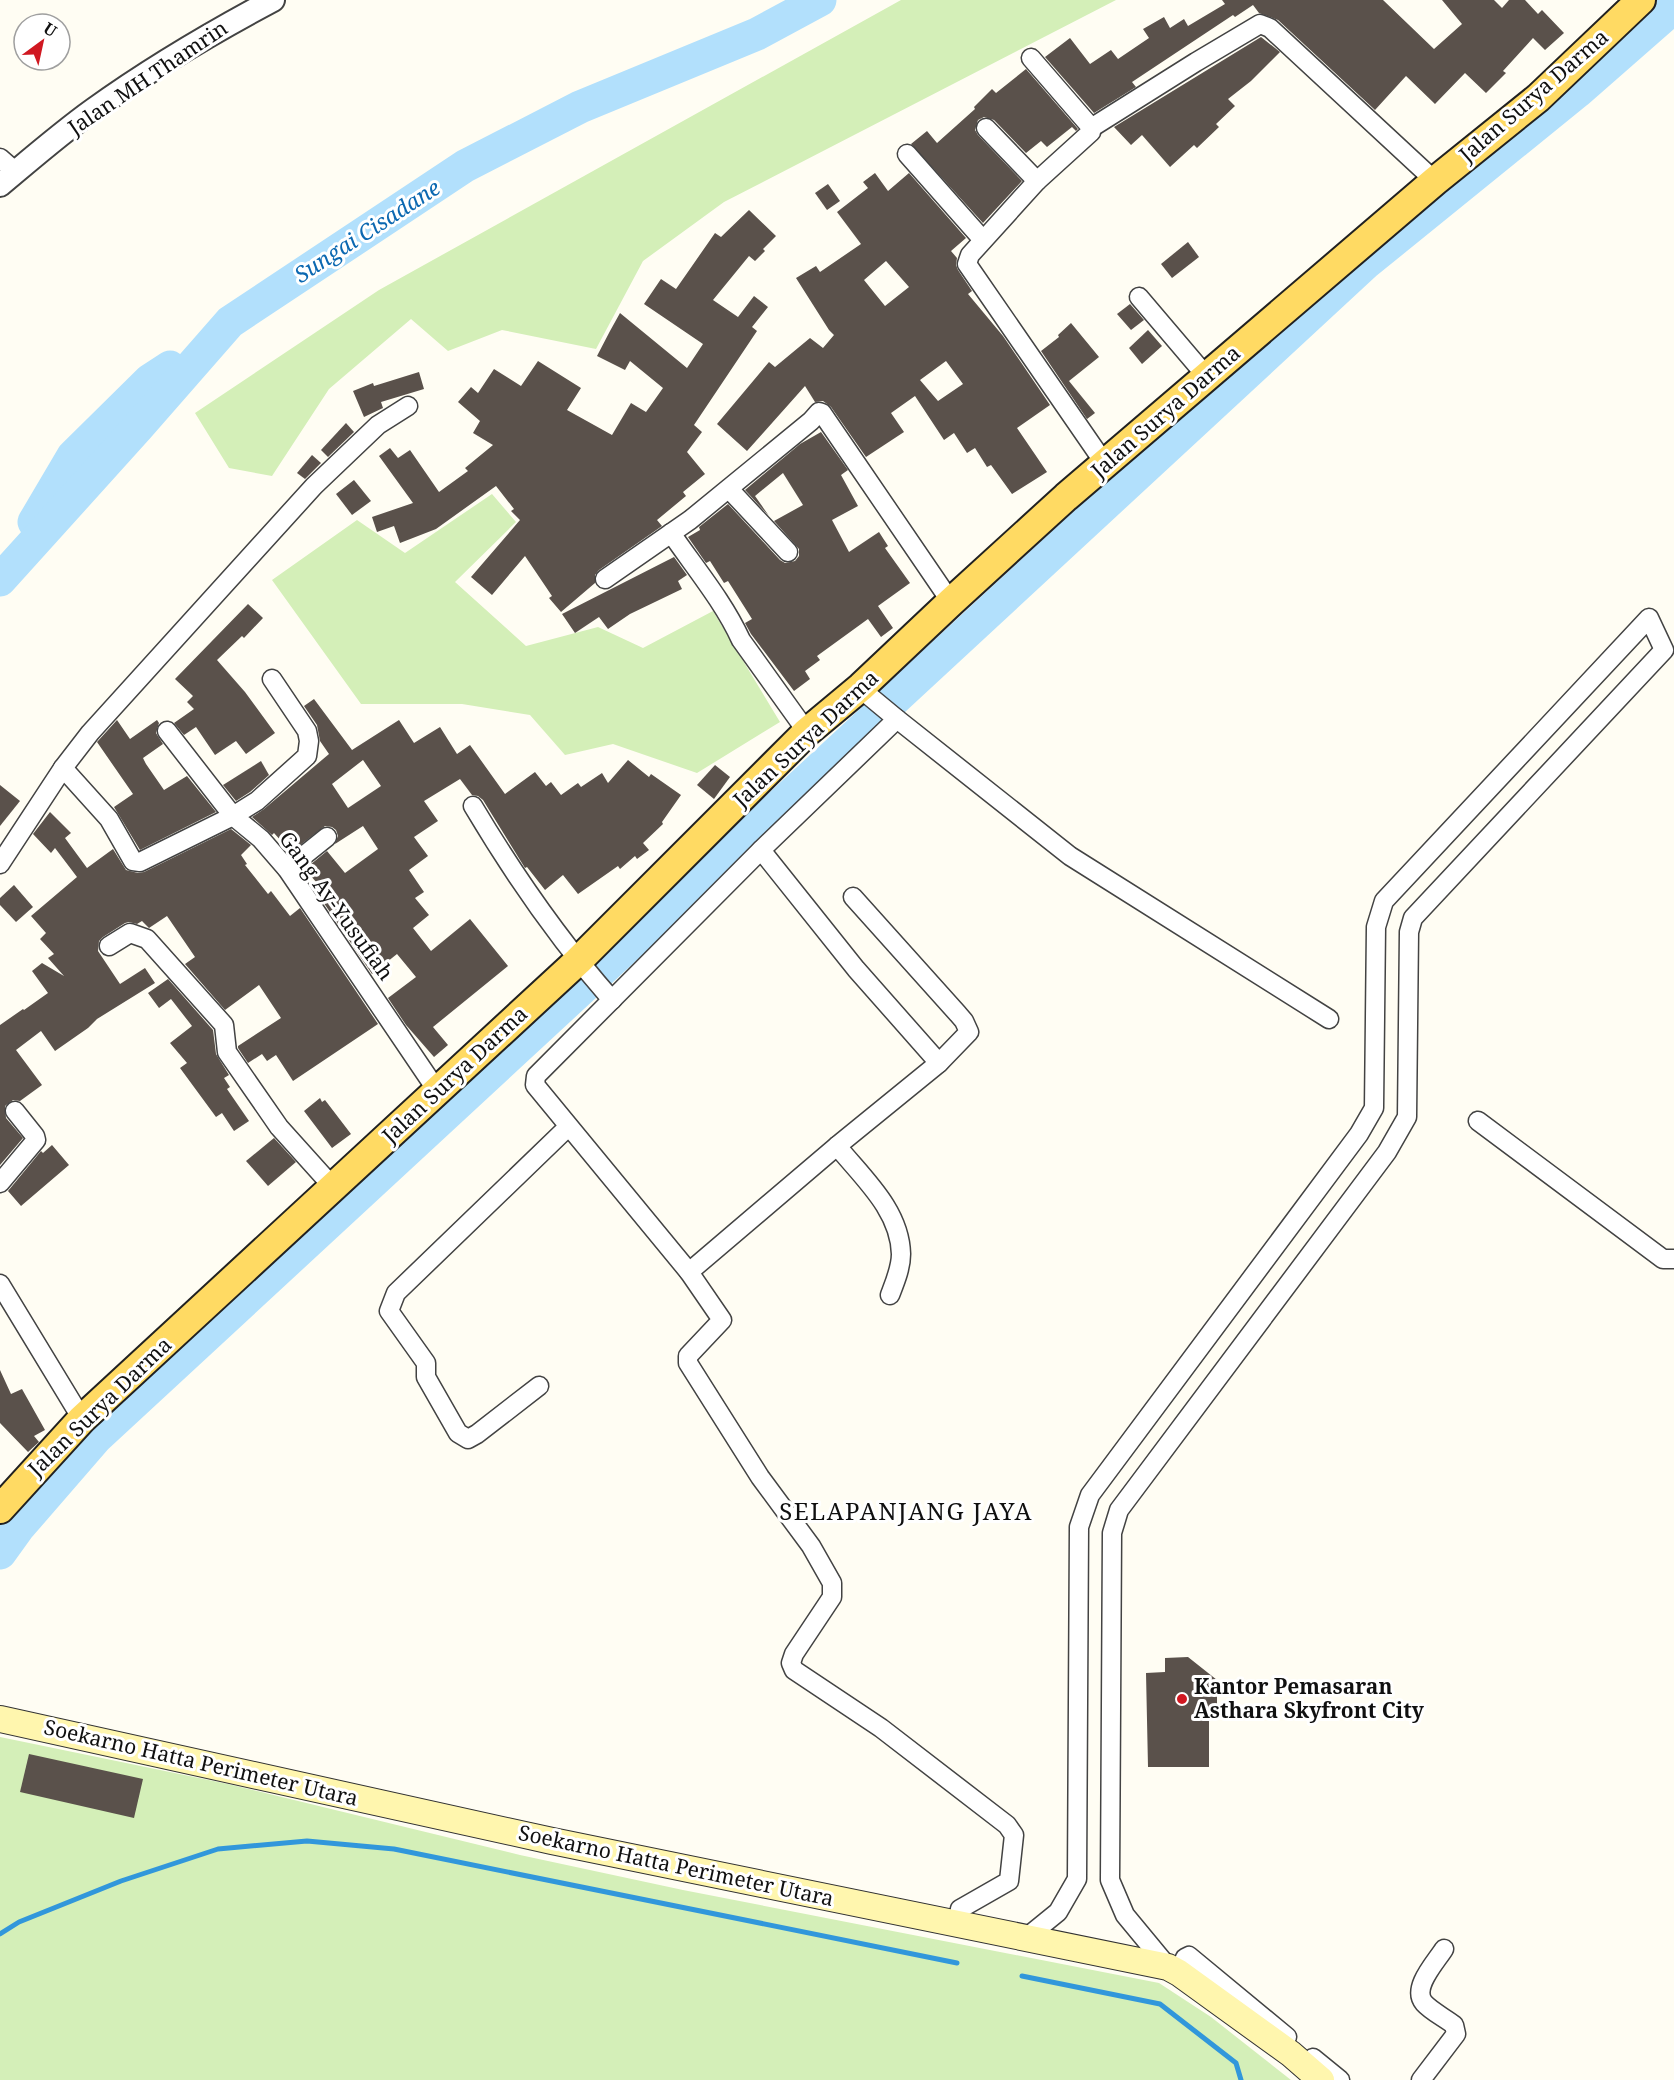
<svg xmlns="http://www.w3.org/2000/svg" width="1674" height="2080" viewBox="0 0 1674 2080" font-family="'Noto Serif',serif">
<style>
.green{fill:#d4efb8}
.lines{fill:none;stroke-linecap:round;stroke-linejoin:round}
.stream{stroke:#3197db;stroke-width:5}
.river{stroke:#b2e0fc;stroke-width:33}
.building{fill:#5a514b;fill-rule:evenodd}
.minor-casing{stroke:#434343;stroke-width:21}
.tertiary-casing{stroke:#434343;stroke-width:26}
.secondary-casing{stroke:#323232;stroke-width:28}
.primary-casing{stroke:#212121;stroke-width:32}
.minor{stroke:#fff;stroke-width:18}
.tertiary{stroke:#fff;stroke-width:22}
.secondary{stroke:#fff6ae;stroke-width:26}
.primary{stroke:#ffda63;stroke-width:28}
.poi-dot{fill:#d01821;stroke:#fff;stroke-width:2}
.labels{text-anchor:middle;stroke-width:6;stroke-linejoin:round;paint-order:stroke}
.street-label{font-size:21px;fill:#101010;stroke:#fff}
.poi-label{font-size:21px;font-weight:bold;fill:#101010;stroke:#fff;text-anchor:start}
.water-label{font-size:22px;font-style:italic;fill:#0b68b1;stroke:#fff}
.quarter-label{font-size:24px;letter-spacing:1.5px;fill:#101010;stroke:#fff}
</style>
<rect width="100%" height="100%" fill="#fffdf3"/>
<!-- green -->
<g class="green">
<path d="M901,0h215l-392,202 -81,59 -47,88 -94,-19 -54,21 -37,-32 -82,70 -57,87 -43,-8 -34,-55 184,-123z"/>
<path d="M492,494l24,28 -61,60 71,64 72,-19 45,21 70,-37 67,111 -83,51 -84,-29 -48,11 -35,-40 -68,-11h-101l-89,-124 85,-60 48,33z"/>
<path d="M0,1737l228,47 292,71 163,35 476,93 52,34 80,63h-1291z"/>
</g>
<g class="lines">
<!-- stream -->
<g class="stream">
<path d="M0,1934l19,-12 102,-41 97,-32 89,-8 87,8 563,114"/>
<path d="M1022,1976l138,28 76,59 5,17"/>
</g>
<!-- river -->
<g class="river">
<path d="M34,522l39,-66 77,-76 20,-13"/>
<path d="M0,580l139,-154 91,-104 235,-156 115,-59 177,-73 63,-34"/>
<path d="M0,1553l18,-25 78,-90 1270,-1175 211,-171 97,-85"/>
</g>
</g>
<!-- building -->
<g class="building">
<path d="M1222,0h161l51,49 28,-25 -20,-24h52l8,8 7,-8h16l13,14 4,-4 22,23 -19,17 -12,-12 -30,33 3,2 -20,20 -21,-20 -30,31 -29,-28 -31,34 -97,-90 -19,-7 -6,-8 -18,12 -2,-2 -101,67 4,5 -42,26 -49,-56 25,-19 20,26 21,-14 7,9 31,-21 -6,-9 21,-12 6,11 14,-9 4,7 37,-22z"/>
<path d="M1261,37l19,15 -29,29 -23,18 7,7 -19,18 3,3 -22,21 -3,-3 -24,22 -28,-32 -11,10 -17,-18z"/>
<path d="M1026,69l52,60 -2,2 -4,-4 -25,20 -6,-6 -15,12 -32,-33 -10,-3 -6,3 -3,10 3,5 44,46 -39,42 -72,-79 16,-13 10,12 38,-34 -1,-2 18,-18 4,4z"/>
<path d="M875,173l13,18 21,-18 57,65 -15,13 6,7 -1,7 2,5 14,21 -4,3 35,42 47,69 -33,23 30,44 -35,22 -21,-29 -4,2 -12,-19 -8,5 -13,-20 -10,7 -29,-44 -24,17 13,19 -38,25 -35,-50 -8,-6 -8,1 -10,-16 -58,65 -30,-27 52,-62 6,5 35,-29 13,10 11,-13 -5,-5 -33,-52 20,-12 4,6 41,-28 -24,-32 31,-24 -5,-6zM886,261l23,26 -24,19 -21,-26zM946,361l17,23 -25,17 -18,-21z"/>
<path d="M828,184l12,17 -13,9 -12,-17z"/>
<path d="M749,210l27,26 -13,13 2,2 -10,10 -6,-5 -36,44 25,17 16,-21 14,11 -16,20 5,4 -63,94 8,7 -15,20 18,22 -22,18 3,4 -29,24 5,6 -63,44 -4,5v8l-34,29 -12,-14 3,-2 -27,-40 -33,39 -21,-18 49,-57 -9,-9 3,-2 -18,-23 -60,43 -36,14 -6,-17 -17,6 -5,-15 41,-14 -34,-47 11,-8 8,10 12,-8 29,42 29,-21 -3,-3 28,-23 -20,-12 7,-12 -22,-19 13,-15 7,6 16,-24 27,17 17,-25 43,27 -14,22 45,25 19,-32 15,9 17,-24 -33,-27 -5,9 -28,-14 13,-25 10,-18 67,55 16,-24 -59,-40 17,-25 15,10 39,-56 6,4z"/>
<path d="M1188,242l11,15 -27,21 -11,-14z"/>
<path d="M1130,304l14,16 -13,10 -14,-16z"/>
<path d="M1071,323l28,34 -30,24 26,32 -8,6 -46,-68 18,-14 -1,-2z"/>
<path d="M1148,330l14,16 -20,18 -13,-16z"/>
<path d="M419,372l5,17 -43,13 2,6 -19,9 -11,-26 20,-8 1,3z"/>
<path d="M346,423l8,9 -26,25 -7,-7z"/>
<path d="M821,432l27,38 -7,5 17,31 -26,14 17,32 30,-20 9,14 -3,2 25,35 -32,23 15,22 -12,9 -13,-18 -51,37 3,4 -15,11 5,8 -16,12 -43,-57 -6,-11 7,-4 -24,-38 -4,2 -14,-22 -4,2 -18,-26 12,-7 -1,-3 29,-23 52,56 5,3 10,-2 4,-5v-7l-25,-28 29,-16 -20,-32 -28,23 14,20 -24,-26 55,-46z"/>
<path d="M312,455l9,8 -16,16 -8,-6z"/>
<path d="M354,480l17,21 -19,14 -16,-21z"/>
<path d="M674,557l13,18 -9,6 4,8 -52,25 -22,15 -9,-12 -24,16 -13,-19z"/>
<path d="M248,604l15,14 -19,20 -2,-2 -25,24 28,32 30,41 -29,21 -10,-13 -21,14 -19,-28 -12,8 -10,-12 20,-14 -7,-7 6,-6 -18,-17z"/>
<path d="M314,699l38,51 47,-30 15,23 26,-16 17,27 13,-9 35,49 30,-22 11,14 5,-4 10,13 17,-12 3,4 21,-14 6,10 20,-23 21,17 2,-3 30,21 -19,27 1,2 -20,19 6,7 -12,9 -2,-3 -15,13 -2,-3 -40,28 -15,-19 -18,15 -18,-23 -2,1 -42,-68 -5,-4 -6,-1 -12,-16 -36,22 14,20 -24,16 14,19 -19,14 15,22 -9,6 14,17 -16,13 18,23 39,-32 38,47 -75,61 15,18 -14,12 -28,-32 -18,-27 28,-21 -19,-23 -25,20 -55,-81 5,-4 -17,-20 22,-18 18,22 33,-24 -15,-23 -28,18 3,-8 -2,-6 -4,-3 -7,-1 -34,26 -17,-19 -2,2 -20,-18 12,-8 65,-55 -9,-13 -3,-16 -13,-19zM363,760l18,26 -33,22 -16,-24z"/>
<path d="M117,720l13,19 27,-19 2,3 -3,10 7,11 -20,14 3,6 18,26 23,-14 29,36 -76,38 -26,-43 19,-13 -36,-52z"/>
<path d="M261,761l8,14 -19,17 -14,9 -13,-16z"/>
<path d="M715,765l15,12 -16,22 -17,-14z"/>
<path d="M0,785l20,16 -20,25z"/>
<path d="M50,812l21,21 -6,5 22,30 26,-19 13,21 12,3 6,-1 87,-43 20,16 -10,10 6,9 -2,1 23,29 3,-3 19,25 10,-8 78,116 -85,57 -17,-26 -9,6 -5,-7 -14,9 -10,-15v-2l43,-28 -22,-33 -34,25 -40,-46 10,-7 -28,-41 -18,12 -7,-7 -5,3 -8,-2 -4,1 -22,14 -4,4 -1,10 22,33 25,-16 10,15 -58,36 -9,9 -33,23 -14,-20 -25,19 26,35 -22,16 -7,-1 -8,6 1,12 17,20 -23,27v-140l23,-16 1,1 24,-17 -16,-22 10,-8 22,13 -16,-18 6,-4 -14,-15 6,-6 -15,-17 46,-39 -22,-29 -4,5 -18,-19z"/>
<path d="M14,885l19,22 -17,15 -16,-17v-7z"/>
<path d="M168,979l45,51 3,24 13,21 -5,3 6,9 -3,2 22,32 -15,10 -12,-18 -6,4 -36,-49 7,-5 -17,-20 22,-17 -21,-27 -12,9 -11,-15z"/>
<path d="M320,1098l2,4 3,-2 26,34 -19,14 -28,-37z"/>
<path d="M274,1138l22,24 -28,24 -22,-25z"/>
<path d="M52,1145l17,20 -48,41 -13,-15 33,-40 2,2z"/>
<path d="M0,1370l11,24 11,-5 23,41 -11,6 5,6 -11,10 -28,-29z"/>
<path d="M1188,1657l29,23v38h-8v49h-61l-2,-94 19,-1v-14z"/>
<path d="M29,1754l114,25 -9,39 -114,-26z"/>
</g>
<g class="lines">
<!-- minor casing -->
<g class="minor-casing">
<g id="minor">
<path d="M1031,58l58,67 2,7 -54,49 -67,74 -3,9 138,200"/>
<path d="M986,128l51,53"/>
<path d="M1091,128l105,-66 64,-38 10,4 165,153"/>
<path d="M907,154l76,86"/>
<path d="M0,158l16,14"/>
<path d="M1139,297l68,80"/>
<path d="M729,489l59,63"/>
<path d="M671,533c24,35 52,68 70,107l66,92"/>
<path d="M605,579l85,-59 121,-99 8,-9 3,1 129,189"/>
<path d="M272,679l35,52 2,10 -2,15 -50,45 -24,15 28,23 26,30 151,223"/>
<path d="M861,687l7,8 29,24 173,137 259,163"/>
<path d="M897,719l-136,131 -225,226 -1,9 154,187 33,48 -34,36v7l72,114 51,69 21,37v14l-38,57 -3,9 3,7 87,58 126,97 7,10 -5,46 -49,28 -3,15"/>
<path d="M63,768l46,51 24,42 7,1 93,-46 -66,-85"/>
<path d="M473,806c41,69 86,134 139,194"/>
<path d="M761,850l95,119 83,94"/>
<path d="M0,864l63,-96 27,-35 224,-247 64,-61 30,-19"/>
<path d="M287,869l40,-32"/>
<path d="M109,946l21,-13 17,6 77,86 3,27 52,75 54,60"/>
<path d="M1478,1121l185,138h11"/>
<path d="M837,1146c26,32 63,64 64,108 0,14 -6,28 -11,41"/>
<path d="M0,1183l36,-43 -1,-4 -20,-25"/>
<path d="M689,1272l148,-126 102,-83 30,-31 -5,-11 -6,-7 -105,-117"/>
<path d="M0,1284l82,135"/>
<path d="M539,1386l-62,48 -9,5 -10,-6 -32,-56v-14l-37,-52 7,-18 172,-166"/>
<path d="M1026,1938l32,-26 19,-33 2,-352 11,-32 269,-361 15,-26 2,-181 8,-26 265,-283 15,32 -251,268 -4,14 -2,185 -20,35 -268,358 -7,23 -2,347 15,35 43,52"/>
<path d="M1179,1973l6,-15 4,-2 98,81"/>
<path d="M1313,2058l27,22"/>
<path d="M1421,2080l35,-46 -2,-9c-9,-7 -23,-14 -30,-22 -13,-15 12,-41 20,-54"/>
</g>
</g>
<!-- tertiary casing -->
<g class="tertiary-casing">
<path id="tertiary" d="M0,185c30,-25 61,-52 93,-75 57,-41 118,-77 180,-110"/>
</g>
<!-- secondary casing -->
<g class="secondary-casing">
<path id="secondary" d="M0,1719l552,122 616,126 11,6 112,81 30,26"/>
</g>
<!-- primary casing -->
<g class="primary-casing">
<path id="primary" d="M0,1509l82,-90 496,-458 229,-229 54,-45 90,-85 115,-105 369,-316 103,-83 103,-98"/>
</g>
<!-- minor -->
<use href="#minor" class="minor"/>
<!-- tertiary -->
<use href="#tertiary" class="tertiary"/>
<!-- secondary -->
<use href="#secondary" class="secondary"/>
<!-- primary -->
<use href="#primary" class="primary"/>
</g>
<!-- markers -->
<circle class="poi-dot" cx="1182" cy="1699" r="6"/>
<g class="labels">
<!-- street labels -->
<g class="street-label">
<text transform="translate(148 78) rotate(-34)" y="7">Jalan MH Thamrin</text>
<text transform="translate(1534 96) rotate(-41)" y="7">Jalan Surya Darma</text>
<text transform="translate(1166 412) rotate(-41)" y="7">Jalan Surya Darma</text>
<text transform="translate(806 739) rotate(-43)" y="7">Jalan Surya Darma</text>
<text transform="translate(336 906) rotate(54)" y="7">Gang Ay-Yusufiah</text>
<text transform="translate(455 1075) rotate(-43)" y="7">Jalan Surya Darma</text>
<text transform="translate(100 1407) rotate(-44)" y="7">Jalan Surya Darma</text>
<text transform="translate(201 1763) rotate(13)" y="7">Soekarno Hatta Perimeter Utara</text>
<text transform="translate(676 1866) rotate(12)" y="7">Soekarno Hatta Perimeter Utara</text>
</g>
<!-- poi labels -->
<g class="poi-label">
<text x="1194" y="1694">Kantor Pemasaran<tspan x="1194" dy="24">Asthara Skyfront City</tspan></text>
</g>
<!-- water labels -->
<g class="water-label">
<text transform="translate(367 231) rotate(-33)" y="8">Sungai Cisadane</text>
</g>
<!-- quarter labels -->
<g class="quarter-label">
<text x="906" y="1520">SELAPANJANG JAYA</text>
</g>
</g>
<!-- north arrow -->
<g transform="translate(42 42) rotate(33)"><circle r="28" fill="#ffffff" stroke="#9f9f9f" stroke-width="1.5"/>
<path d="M0-4.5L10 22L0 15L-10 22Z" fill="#d01821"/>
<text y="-9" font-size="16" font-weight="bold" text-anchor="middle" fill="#101010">U</text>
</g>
</svg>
